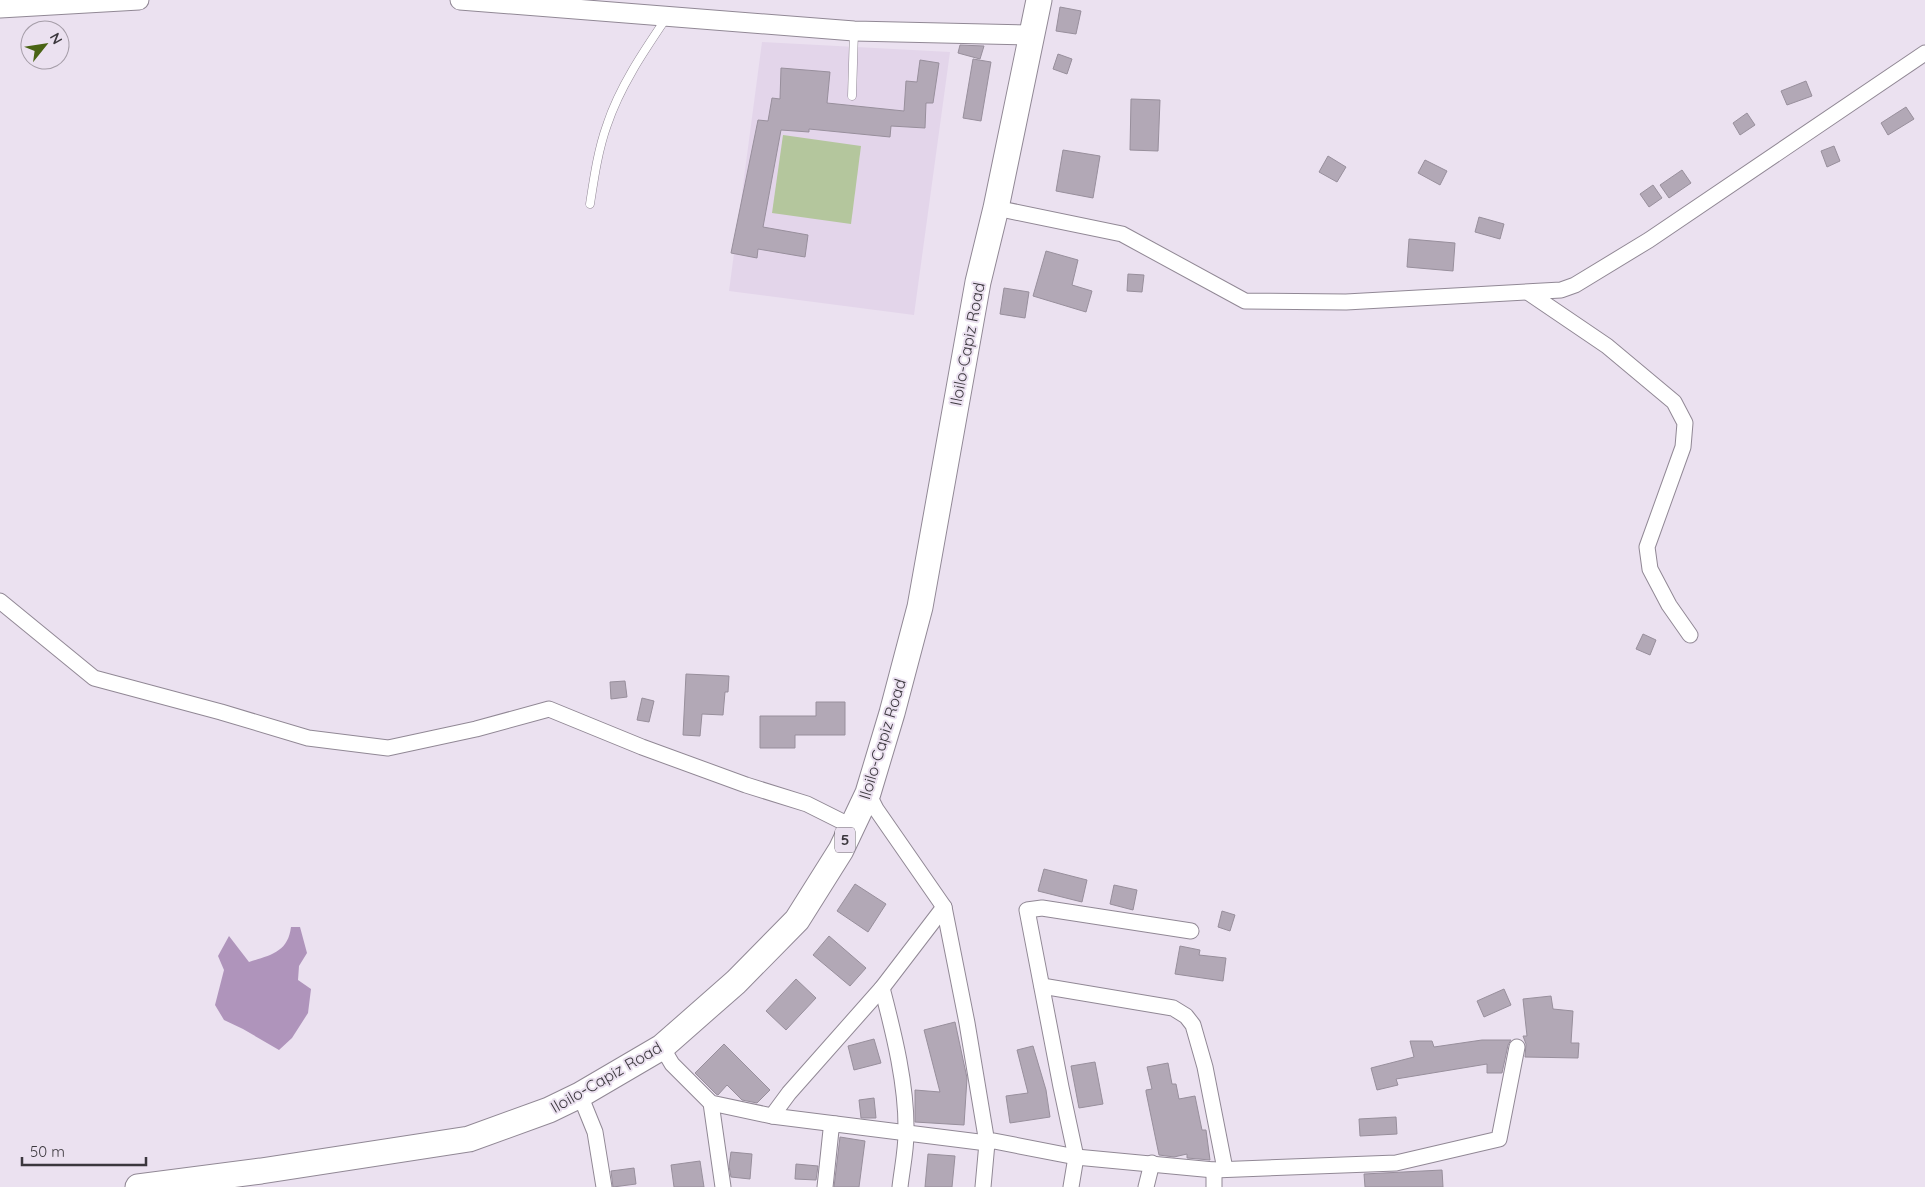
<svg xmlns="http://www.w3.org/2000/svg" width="1925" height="1187" viewBox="0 0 1925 1187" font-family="Quicksand,sans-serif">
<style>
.built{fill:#e3d5ea}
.green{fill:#b4c69d}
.water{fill:#af94bb}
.building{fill:#b2a8b6;stroke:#988f9c}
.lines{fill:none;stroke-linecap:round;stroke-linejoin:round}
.service-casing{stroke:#918895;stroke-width:9}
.minor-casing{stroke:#918895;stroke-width:17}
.tertiary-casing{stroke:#918895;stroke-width:21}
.trunk-casing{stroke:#918895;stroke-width:27}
.service{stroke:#fff;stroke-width:8}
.minor{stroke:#fff;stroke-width:15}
.tertiary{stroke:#fff;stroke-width:19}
.trunk{stroke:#fff;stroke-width:25}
.labels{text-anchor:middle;stroke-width:4;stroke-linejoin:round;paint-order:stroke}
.shield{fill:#ebe1f0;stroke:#706a73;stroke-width:1}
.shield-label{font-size:15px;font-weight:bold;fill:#3b373d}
.street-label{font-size:16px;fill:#3b373d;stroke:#ebe1f0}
</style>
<rect width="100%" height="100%" fill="#ebe1f0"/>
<!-- built -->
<path class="built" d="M762,42l188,10 -36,263 -185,-24z"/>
<!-- green -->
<path class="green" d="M783,135l78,11 -10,78 -79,-11z"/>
<!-- water -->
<path class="water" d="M291,927h9l7,26 -8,13 -1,14 13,9 -3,24 -16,25 -13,12 -36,-21 -19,-9 -9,-15 9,-35 -6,-14 11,-20 20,26c22,-7 39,-10 42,-35z"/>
<!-- building -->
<g class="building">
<path d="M1060,7l21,4 -5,23 -20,-3z"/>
<path d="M960,45l24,1 -4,13 -22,-6z"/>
<path d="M1058,54l14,5 -5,15 -14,-5z"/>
<path d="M973,59l18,3 -10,59 -18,-3z"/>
<path d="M920,60l19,3 -6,40h-7l-1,25 -34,-2 -1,11 -81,-8v3l-28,-2 -18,97 45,8 -3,22 -47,-8 -1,9 -26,-5 27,-133 10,1 4,-23 8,1 1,-31 49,4 -3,31 77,8 2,-30 11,1z"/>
<path d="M1806,81l6,15 -25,9 -6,-14z"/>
<path d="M1131,99l29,1 -2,51 -28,-1z"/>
<path d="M1906,107l8,12 -26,16 -7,-12z"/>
<path d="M1747,113l8,12 -15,10 -7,-12z"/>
<path d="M1834,146l6,15 -13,6 -6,-16z"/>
<path d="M1063,150l37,6 -7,42 -37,-7z"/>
<path d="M1328,156l18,11 -9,15 -18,-10z"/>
<path d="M1425,160l22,11 -7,14 -22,-12z"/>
<path d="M1682,170l9,13 -22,15 -9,-13z"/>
<path d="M1653,185l9,13 -13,9 -9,-13z"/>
<path d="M1479,217l25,7 -4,15 -25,-7z"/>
<path d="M1409,239l46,4 -2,28 -46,-4z"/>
<path d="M1046,251l32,9 -6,25 20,6 -6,21 -53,-16z"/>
<path d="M1128,274l16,1 -2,17 -15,-1z"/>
<path d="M1004,288l25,4 -4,26 -25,-4z"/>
<path d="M1643,634l13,6 -6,15 -14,-6z"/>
<path d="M686,674l43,2 -1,16h-3l-2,23 -21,-1 -2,22 -17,-1z"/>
<path d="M625,681l2,16 -16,2 -1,-17z"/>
<path d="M642,698l12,3 -5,21 -12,-2z"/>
<path d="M816,702h29v33h-50v13h-35v-32h56z"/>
<path d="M1044,869l43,11 -5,22 -44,-11z"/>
<path d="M855,884l31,20 -18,28 -31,-21z"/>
<path d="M1114,885l23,5 -4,20 -23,-6z"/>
<path d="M1222,911l13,4 -5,16 -12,-4z"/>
<path d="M829,936l37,32 -16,18 -37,-31z"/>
<path d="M1180,946l20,4 -1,5 27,3 -3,23 -48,-7z"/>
<path d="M796,979l20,19 -30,32 -20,-19z"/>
<path d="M1504,989l7,16 -27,12 -7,-16z"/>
<path d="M1551,996l2,13 20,2 -2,32h8l-1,15 -53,-1 1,-13 -3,-8h4l-4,-37z"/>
<path d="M955,1022l12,56 -3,47 -49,-3v-32l25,2 -16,-62z"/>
<path d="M874,1039l7,24 -27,7 -6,-24z"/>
<path d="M1482,1040h29l-3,5 -6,28h-15v-9l-91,15 2,6 -21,5 -6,-22 43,-11 -4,-16h22l2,6z"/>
<path d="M724,1044l46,46 -13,13 -15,-3 -15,-15 -9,10 -2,-1 -21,-21z"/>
<path d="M1033,1046l13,44 4,27 -40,6 -4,-27 22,-3 -11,-43z"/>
<path d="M1095,1062l8,42 -24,4 -8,-42z"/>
<path d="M1168,1063l4,21h4l3,15 16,-3 7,34h4l4,30 -23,-2v-4l-13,3 -15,-2 -13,-63v-2l6,-1 -5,-22z"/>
<path d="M874,1098l2,20h-15l-2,-18z"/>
<path d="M1396,1117l1,17 -37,2 -1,-17z"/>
<path d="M840,1137l25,4 -6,46h-25z"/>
<path d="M731,1152l21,2 -2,25 -19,-2 -2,-11z"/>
<path d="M928,1154l27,2 -3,31h-27z"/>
<path d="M700,1161l4,26h-30l-3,-22z"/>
<path d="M796,1164l22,2 -2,14 -21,-1z"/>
<path d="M634,1168l2,16 -23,3 -2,-16z"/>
<path d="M1442,1170l1,17h-78l-1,-13z"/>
</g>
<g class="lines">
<!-- service casing -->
<g class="service-casing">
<g id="service">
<path d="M852,96l2,-65"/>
<path d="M590,204c4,-26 8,-54 17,-79 13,-39 37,-74 60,-108"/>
</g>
</g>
<!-- minor casing -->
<g class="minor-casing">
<g id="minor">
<path d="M996,208l126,26 123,67 101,1 215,-12 14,-5 74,-45 276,-187"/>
<path d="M1529,293l78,53 67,56 11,21 -2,24 -36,100 3,22 19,36 21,30"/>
<path d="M0,601l94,77 127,34 87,26 80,10 88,-19 73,-20 93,38 104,38 61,19 44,22"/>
<path d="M868,793l8,16 68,98 23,116 20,120 -4,44"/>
<path d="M1042,986l131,22 13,8 7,9 12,42 20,102"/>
<path d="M882,988c12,46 25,98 24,145 0,18 -4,36 -6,54"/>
<path d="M662,1047l10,17 39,39 61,13 215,27 7,-2 82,16 138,13 182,-7 103,-24 18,-92"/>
<path d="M580,1095l15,37 9,55"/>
<path d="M711,1103l12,84"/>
<path d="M772,1116l17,-23 93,-105 62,-81"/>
<path d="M825,1187l6,-57 4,-6"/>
<path d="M1071,1187l5,-30 -15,-70 -34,-177 15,-2 149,23"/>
<path d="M1146,1187l6,-24"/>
<path d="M1214,1187v-17"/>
</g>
</g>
<!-- tertiary casing -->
<g class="tertiary-casing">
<g id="tertiary">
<path d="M460,0l394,31 177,4"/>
<path d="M0,8l139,-8"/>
</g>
</g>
<!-- trunk casing -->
<g class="trunk-casing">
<path id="trunk" d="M138,1187l123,-16 208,-32 80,-29 31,-15 82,-48 74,-65 61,-62 44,-70 27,-57 24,-80 28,-106 58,-325 18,-74 43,-208"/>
</g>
<!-- service -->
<use href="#service" class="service"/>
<!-- minor -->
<use href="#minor" class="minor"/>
<!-- tertiary -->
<use href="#tertiary" class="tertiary"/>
<!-- trunk -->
<use href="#trunk" class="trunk"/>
</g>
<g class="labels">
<!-- shield labels -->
<rect class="shield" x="835" y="827.5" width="20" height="25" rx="4"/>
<g class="shield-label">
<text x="845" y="845">5</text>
</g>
<!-- street labels -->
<g class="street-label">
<text transform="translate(967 344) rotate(-79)" y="6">Iloilo-Capiz Road</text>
<text transform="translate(882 739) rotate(-73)" y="6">Iloilo-Capiz Road</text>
<text transform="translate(606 1077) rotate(-30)" y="6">Iloilo-Capiz Road</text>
</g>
</g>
<!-- north arrow -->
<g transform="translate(45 45) rotate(60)"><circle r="24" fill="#ebe1f0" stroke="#a59da8"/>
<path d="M0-4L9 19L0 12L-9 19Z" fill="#496314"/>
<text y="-8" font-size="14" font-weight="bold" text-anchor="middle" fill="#3b373d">N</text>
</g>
<!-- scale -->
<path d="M22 1157v8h124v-8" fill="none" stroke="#3b373d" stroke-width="2.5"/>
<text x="30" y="1157" font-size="15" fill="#3b373d" stroke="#ebe1f0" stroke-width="4" paint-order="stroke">50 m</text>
</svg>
